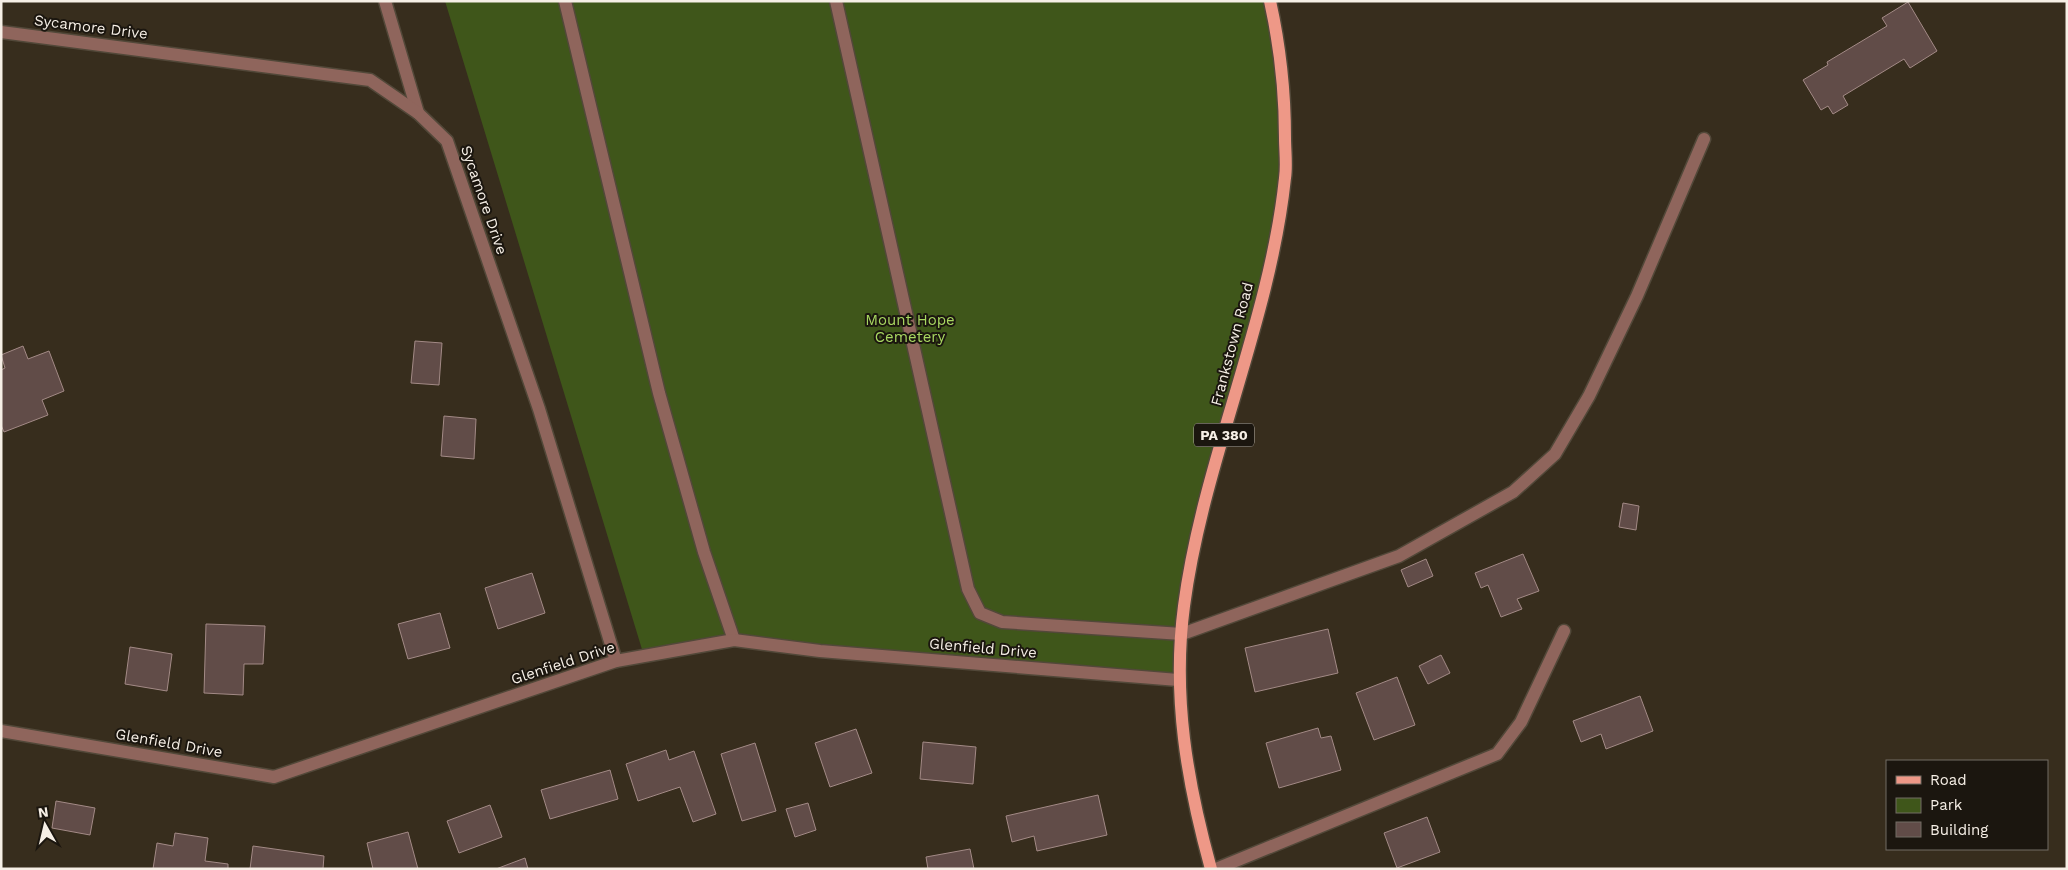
<svg xmlns="http://www.w3.org/2000/svg" width="2068" height="870" viewBox="0 0 2068 870" font-family="'Work Sans',sans-serif">
<style>
.green{fill:#3f561a}
.building{fill:#614c48;stroke:#a38a86}
.lines{fill:none;stroke-linecap:round;stroke-linejoin:round}
.service-casing{stroke:#524839;stroke-width:15}
.minor-casing{stroke:#524839;stroke-width:15}
.primary-casing{stroke:#524839;stroke-width:15}
.service{stroke:#8f655c;stroke-width:12}
.minor{stroke:#8f655c;stroke-width:12}
.primary{stroke:#ee9887;stroke-width:12}
.labels{text-anchor:middle;stroke-width:4;stroke-linejoin:round;paint-order:stroke}
.shield{fill:#1b160f;stroke:#b4aea6;stroke-width:1}
.shield-label{font-size:14px;font-weight:bold;fill:#f6efe6}
.street-label{font-size:15px;fill:#f6efe6;stroke:#1b160f}
.park-label{font-size:15px;fill:#a8d761;stroke:#1b160f}
</style>
<rect width="100%" height="100%" fill="#372d1d"/>
<!-- green -->
<path class="green" d="M445,1h825l16,176 -15,85 -75,276 -18,142 -444,-40 -90,16z"/>
<!-- building -->
<g class="building">
<path d="M1908,2l29,49 -27,17 -6,-9 -61,37 5,9 -15,9 -5,-8 -7,4 -18,-30 25,-15 -1,-3 60,-36 -5,-8z"/>
<path d="M415,341l27,2 -3,42 -28,-2z"/>
<path d="M23,346l5,13 21,-8 15,40 -22,9 6,15 -44,17 -3,-7v-55l4,-2 -4,-13z"/>
<path d="M444,416l32,3 -2,40 -33,-3z"/>
<path d="M1623,503l16,3 -3,24 -17,-3z"/>
<path d="M1523,554l16,37 -22,8 5,10 -21,8 -13,-32 -7,3 -6,-15z"/>
<path d="M1426,559l7,17 -25,11 -7,-17z"/>
<path d="M532,573l13,40 -47,16 -13,-41z"/>
<path d="M440,613l10,35 -42,11 -10,-35z"/>
<path d="M206,624l59,2 -2,38h-19l-1,31 -39,-2z"/>
<path d="M1328,629l10,44 -83,19 -10,-44z"/>
<path d="M130,647l42,7 -5,37 -42,-7z"/>
<path d="M1441,655l9,18 -22,11 -9,-18z"/>
<path d="M1397,677l18,48 -41,15 -18,-47z"/>
<path d="M1640,696l13,35 -47,18 -5,-15 -20,8 -8,-21z"/>
<path d="M1318,728l3,10 10,-2 10,34 -62,18 -13,-45z"/>
<path d="M856,729l16,44 -42,14 -15,-44z"/>
<path d="M923,742l53,5 -3,37 -53,-5z"/>
<path d="M755,743l21,68 -34,10 -21,-67z"/>
<path d="M666,750l3,10 25,-9 22,63 -23,8 -13,-35 -42,14 -12,-37z"/>
<path d="M610,770l8,29 -68,20 -9,-29z"/>
<path d="M1098,795l9,40 -70,16 -3,-15 -22,6 -6,-26z"/>
<path d="M56,801l39,7 -5,27 -38,-7z"/>
<path d="M808,803l8,27 -21,7 -9,-28z"/>
<path d="M490,805l12,32 -43,16 -12,-32z"/>
<path d="M1427,817l13,35 -43,16 -13,-35z"/>
<path d="M408,832l10,37h-45l-6,-26z"/>
<path d="M175,833l33,5 -3,23 23,3v5h-75l4,-26 16,3z"/>
<path d="M253,846l71,10 -1,13h-73z"/>
<path d="M970,849l4,20h-46l-2,-12z"/>
<path d="M525,858l3,11h-32z"/>
</g>
<g class="lines">
<!-- service casing -->
<g class="service-casing">
<g id="service">
<path d="M565,1l94,392 45,159 30,88"/>
<path d="M836,1l132,588 12,24 22,9 180,12"/>
<path d="M1216,869l281,-115 24,-32 43,-91"/>
</g>
</g>
<!-- minor casing -->
<g class="minor-casing">
<g id="minor">
<path d="M385,1l33,112"/>
<path d="M1,32l369,48 48,33 29,28 92,268 77,252"/>
<path d="M1182,634l217,-78 114,-64 42,-38 34,-58 48,-100 67,-157"/>
<path d="M1,731l273,46 342,-116 118,-21 86,11 358,29"/>
</g>
</g>
<!-- primary casing -->
<g class="primary-casing">
<path id="primary" d="M1211,869c-24,-87 -39,-173 -27,-263 19,-145 86,-284 101,-428 2,-13 0,-27 0,-40 0,-46 -5,-92 -15,-137"/>
</g>
<!-- service -->
<use href="#service" class="service"/>
<!-- minor -->
<use href="#minor" class="minor"/>
<!-- primary -->
<use href="#primary" class="primary"/>
</g>
<g class="labels">
<!-- shield labels -->
<rect class="shield" x="1194" y="423.5" width="60" height="23" rx="4"/>
<g class="shield-label">
<text x="1224" y="440">PA 380</text>
</g>
<!-- street labels -->
<g class="street-label">
<text transform="translate(91 27) rotate(7)" y="5">Sycamore Drive</text>
<text transform="translate(484 200) rotate(71)" y="5">Sycamore Drive</text>
<text transform="translate(1232 344) rotate(-75)" y="5">Frankstown Road</text>
<text transform="translate(983 648) rotate(5)" y="5">Glenfield Drive</text>
<text transform="translate(563 663) rotate(-18)" y="5">Glenfield Drive</text>
<text transform="translate(169 743) rotate(10)" y="5">Glenfield Drive</text>
</g>
<!-- park labels -->
<g class="park-label">
<text x="910" y="325">Mount Hope<tspan x="910" dy="17">Cemetery</tspan></text>
</g>
</g>
<!-- border -->
<rect width="2068" height="870" fill="none" stroke="#f6efe6" stroke-width="5"/>
<!-- legend -->
<rect x="1886" y="760" width="162" height="90" fill="#1b160f" stroke="#736d65"/>
<rect x="1896" y="776" width="25" height="8" fill="#ee9887" stroke="#736d65"/>
<text x="1930" y="785" font-size="15" fill="#f6efe6">Road</text>
<rect x="1896" y="798" width="25" height="15" fill="#3f561a" stroke="#736d65"/>
<text x="1930" y="810" font-size="15" fill="#f6efe6">Park</text>
<rect x="1896" y="822" width="25" height="15" fill="#614c48" stroke="#736d65"/>
<text x="1930" y="835" font-size="15" fill="#f6efe6">Building</text>
<!-- north arrow -->
<g transform="translate(45 825) rotate(352)" stroke="#1b160f" stroke-width="4" paint-order="stroke">
<path d="M0-4L9 19L0 12L-9 19Z" fill="#f6efe6"/>
<text y="-8" font-size="14" font-weight="bold" text-anchor="middle" fill="#f6efe6">N</text>
</g>
</svg>
